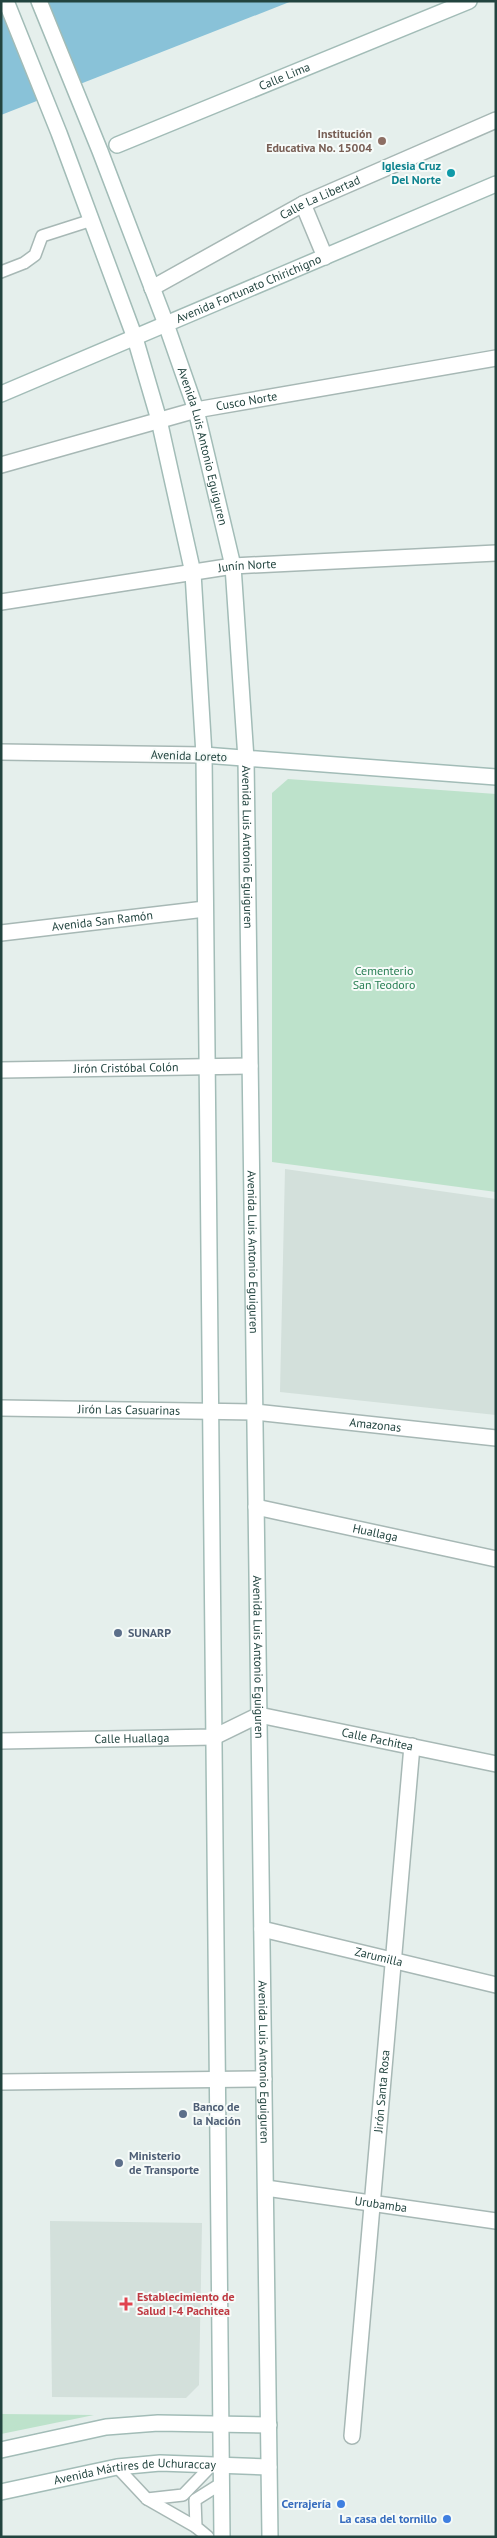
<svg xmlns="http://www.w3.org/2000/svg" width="497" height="2538" viewBox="0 0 497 2538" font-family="'PT Sans',sans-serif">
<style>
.built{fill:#d3e0db}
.green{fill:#bde2cb}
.water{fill:#89c2d8}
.pier{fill:#e5efec}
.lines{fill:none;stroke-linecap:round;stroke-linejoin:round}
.lane-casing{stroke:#a7b8b5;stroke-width:14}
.street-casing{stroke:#a7b8b5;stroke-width:18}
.secondary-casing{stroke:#a2bcb7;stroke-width:18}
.lane{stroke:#fff;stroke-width:11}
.street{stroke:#fff;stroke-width:15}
.secondary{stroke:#fff;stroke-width:15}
.education-dot{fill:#8d6e63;stroke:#f6fbf9;stroke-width:2}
.culture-dot{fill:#0f9aa8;stroke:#f6fbf9;stroke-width:2}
.service-dot{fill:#5c6f8a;stroke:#f6fbf9;stroke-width:2}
.health-dot{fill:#e0444e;stroke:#f6fbf9;stroke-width:2}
.shop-dot{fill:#3f7fe0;stroke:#f6fbf9;stroke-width:2}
.labels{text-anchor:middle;stroke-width:4;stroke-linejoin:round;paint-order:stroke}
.street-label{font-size:12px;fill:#22443f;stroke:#f6fbf9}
.education-label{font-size:12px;font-weight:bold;fill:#785e54;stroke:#f6fbf9;text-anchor:end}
.culture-label{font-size:12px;font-weight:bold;fill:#0d838f;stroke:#f6fbf9;text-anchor:end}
.park-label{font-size:12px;fill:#287f54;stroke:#f6fbf9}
.service-label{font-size:12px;font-weight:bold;fill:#4e5e75;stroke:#f6fbf9;text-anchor:start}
.health-label{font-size:12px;font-weight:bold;fill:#be3a42;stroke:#f6fbf9;text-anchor:start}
.shop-label{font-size:12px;font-weight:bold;fill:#366cbe;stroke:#f6fbf9;text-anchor:end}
</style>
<rect width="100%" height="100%" fill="#e5efec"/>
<!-- built -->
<g class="built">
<path d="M285,1169l211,30v216l-216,-23z"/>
<path d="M50,2221l152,2 -3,162 -13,13 -134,-1z"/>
</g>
<!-- green -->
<g class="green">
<path d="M288,779l208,15v398l-224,-30v-369z"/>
<path d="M1,2414l93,1 -93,19z"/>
</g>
<!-- water -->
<path class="water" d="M1,1h291l-291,114z"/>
<!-- pier -->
<path class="pier" d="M6,1h33l36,88 -29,11z"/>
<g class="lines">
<!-- lane casing -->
<g class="lane-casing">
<g id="lane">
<path d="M1,272l23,-9 11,-8 7,-19 50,-16"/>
<path d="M117,2467l30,32 36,-4 29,-30"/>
<path d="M147,2499l49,28"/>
<path d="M208,2537l-12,-10 -1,-27 27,-17"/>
</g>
</g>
<!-- street casing -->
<g class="street-casing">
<g id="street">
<path d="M303,204l22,53"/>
<path id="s1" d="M152,288l151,-84 193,-84"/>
<path id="s2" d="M1,465l195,-55 300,-52"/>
<path id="s3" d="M1,602l232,-36 263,-13"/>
<path d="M1,752l203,3"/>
<path id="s4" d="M1,933l204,-24"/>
<path id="s5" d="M1,1070l249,-4"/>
<path id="s6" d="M1,1408l254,4 241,26"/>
<path id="s7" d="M256,1507l240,52"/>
<path id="s8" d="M1,1741l213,-4 45,-22 237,49"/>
<path id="s9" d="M262,1929l234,56"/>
<path d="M1,2082l263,-3"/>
<path id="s10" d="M266,2188l230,33"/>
<path id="s11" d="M352,2436l60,-690"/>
</g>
</g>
<!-- secondary casing -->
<g class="secondary-casing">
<g id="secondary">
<path d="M6,1l53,132 76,205 24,82 34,153 11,182 18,1782"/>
<path id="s12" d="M39,1l61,150 66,173 30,86 37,156 13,193 24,1778"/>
<path id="s13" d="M117,145l352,-144"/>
<path id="s14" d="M1,394l495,-210"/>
<path d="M204,755l292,22"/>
<path d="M1,2450l105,-23 52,-4 111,2"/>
<path id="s15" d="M1,2492l116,-25 43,-4 109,4"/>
</g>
</g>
<!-- lane -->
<use href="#lane" class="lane"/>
<!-- street -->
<use href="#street" class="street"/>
<!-- secondary -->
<use href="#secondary" class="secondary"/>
</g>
<!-- markers -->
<circle class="education-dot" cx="382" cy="141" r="5"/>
<circle class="culture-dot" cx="451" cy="173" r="5"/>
<g class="service-dot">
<circle cx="118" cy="1633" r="5"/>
<circle cx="183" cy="2114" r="5"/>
<circle cx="119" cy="2163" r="5"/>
</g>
<path class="health-dot" d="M123.5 2296.5h5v5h5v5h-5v5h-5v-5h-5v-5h5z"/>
<g class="shop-dot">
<circle cx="341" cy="2504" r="5"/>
<circle cx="447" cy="2519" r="5"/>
</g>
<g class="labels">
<!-- street labels -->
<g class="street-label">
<text dy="4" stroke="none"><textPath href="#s13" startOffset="181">Calle Lima</textPath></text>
<text dy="4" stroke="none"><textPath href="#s1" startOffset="191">Calle La Libertad</textPath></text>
<text dy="4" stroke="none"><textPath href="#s14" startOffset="269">Avenida Fortunato Chirichigno</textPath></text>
<text dy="4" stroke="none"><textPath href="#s2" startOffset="254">Cusco Norte</textPath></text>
<text dy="4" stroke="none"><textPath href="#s12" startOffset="475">Avenida Luis Antonio Eguiguren</textPath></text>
<text dy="4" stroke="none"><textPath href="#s3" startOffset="249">Junín Norte</textPath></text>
<text transform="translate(189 756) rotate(2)" y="4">Avenida Loreto</text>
<text dy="4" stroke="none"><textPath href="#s12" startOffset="880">Avenida Luis Antonio Eguiguren</textPath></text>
<text dy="4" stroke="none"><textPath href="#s4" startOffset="102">Avenida San Ramón</textPath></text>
<text dy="4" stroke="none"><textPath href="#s5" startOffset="125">Jirón Cristóbal Colón</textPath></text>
<text dy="4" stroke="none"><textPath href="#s12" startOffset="1285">Avenida Luis Antonio Eguiguren</textPath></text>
<text dy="4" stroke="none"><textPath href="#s6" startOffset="128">Jirón Las Casuarinas</textPath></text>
<text dy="4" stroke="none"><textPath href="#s6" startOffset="375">Amazonas</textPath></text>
<text dy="4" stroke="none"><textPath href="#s7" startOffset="122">Huallaga</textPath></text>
<text dy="4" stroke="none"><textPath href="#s12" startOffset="1690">Avenida Luis Antonio Eguiguren</textPath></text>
<text dy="4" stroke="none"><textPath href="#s8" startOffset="131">Calle Huallaga</textPath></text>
<text dy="4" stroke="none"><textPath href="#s8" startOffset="384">Calle Pachitea</textPath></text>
<text dy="4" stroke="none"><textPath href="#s9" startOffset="120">Zarumilla</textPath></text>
<text dy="4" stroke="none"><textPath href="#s12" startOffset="2095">Avenida Luis Antonio Eguiguren</textPath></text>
<text dy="4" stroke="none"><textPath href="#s11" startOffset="346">Jirón Santa Rosa</textPath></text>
<text dy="4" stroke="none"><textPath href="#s10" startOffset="116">Urubamba</textPath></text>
<text dy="4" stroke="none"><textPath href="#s15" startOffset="136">Avenida Mártires de Uchuraccay</textPath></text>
</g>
<!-- education labels -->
<g class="education-label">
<text x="372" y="138">Institución<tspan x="372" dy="14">Educativa No. 15004</tspan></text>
</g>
<!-- culture labels -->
<g class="culture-label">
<text x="441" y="170">Iglesia Cruz<tspan x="441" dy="14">Del Norte</tspan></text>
</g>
<!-- park labels -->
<g class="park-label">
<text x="384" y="975">Cementerio<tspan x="384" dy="14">San Teodoro</tspan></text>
</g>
<!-- service labels -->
<g class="service-label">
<text x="128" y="1637">SUNARP</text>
<text x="193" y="2111">Banco de<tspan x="193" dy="14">la Nación</tspan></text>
<text x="129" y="2160">Ministerio<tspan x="129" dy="14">de Transporte</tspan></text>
</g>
<!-- health labels -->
<g class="health-label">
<text x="137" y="2301">Establecimiento de<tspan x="137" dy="14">Salud I-4 Pachitea</tspan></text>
</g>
<!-- shop labels -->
<g class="shop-label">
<text x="331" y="2508">Cerrajería</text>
<text x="437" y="2523">La casa del tornillo</text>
</g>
</g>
<!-- border -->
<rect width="497" height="2538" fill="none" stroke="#22443f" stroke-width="5"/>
</svg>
